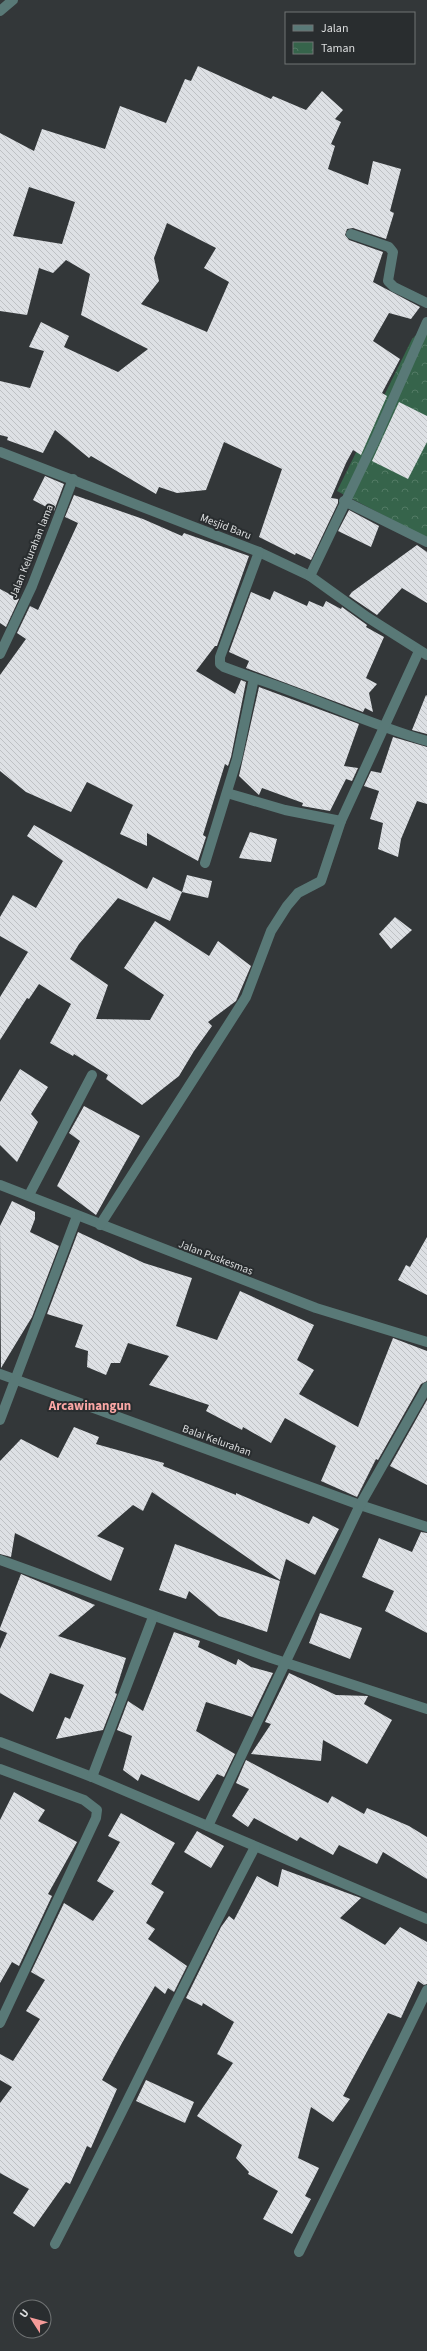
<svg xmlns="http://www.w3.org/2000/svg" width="427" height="2351" viewBox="0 0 427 2351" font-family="'Source Sans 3',sans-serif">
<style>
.park{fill:url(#park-crowns)}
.building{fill:url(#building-back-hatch);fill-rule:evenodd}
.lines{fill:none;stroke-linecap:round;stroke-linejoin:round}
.minor{stroke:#597977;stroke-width:10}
.labels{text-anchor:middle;stroke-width:4;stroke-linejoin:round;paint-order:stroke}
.street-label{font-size:11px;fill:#dcdedf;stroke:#292d2f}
.quarter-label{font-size:13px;font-weight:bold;fill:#fba7a5;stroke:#292d2f}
</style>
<defs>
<pattern id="park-crowns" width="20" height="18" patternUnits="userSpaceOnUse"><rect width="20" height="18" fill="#36644b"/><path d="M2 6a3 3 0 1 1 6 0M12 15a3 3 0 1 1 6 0" fill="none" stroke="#527a64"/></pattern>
<pattern id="building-back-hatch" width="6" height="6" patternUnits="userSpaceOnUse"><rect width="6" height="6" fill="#dde0e4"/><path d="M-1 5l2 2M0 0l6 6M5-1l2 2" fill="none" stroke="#bec1c4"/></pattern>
</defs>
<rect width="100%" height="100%" fill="#333739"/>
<!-- park -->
<path class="park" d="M427,325v213l-90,-47 75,-152z"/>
<!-- building -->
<g class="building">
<path d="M198,66l73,33 2,-3 33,14 16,-19 21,19 -8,9 6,3 -10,22 4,2 -7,23 40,16 5,-24 28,8 -11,42 4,2 -8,26 -33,-11 -6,1 -2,6 4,5 34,12 -10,30 47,25 -9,12 -22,-6 -16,28 27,18 -18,34 5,3 -26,59 -8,-5 -7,13 -15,35 7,1v4l-27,57 -15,-7 -1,2 -36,-18 23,-68 -58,-27 -18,48 -29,3 -18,-6 -3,7 -65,-38 -2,2 -34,-28 -12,23 -36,-13 1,-3 -8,-2v-54l30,7 14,-37 -15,-4 12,-25 28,14 -5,11 54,25 30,-23 -67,-34 9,-41 -24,-14 -13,13 -14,-5 -12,47 -27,-4v-178l34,18 8,-22 63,20 15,-43 46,17 19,-44 6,2zM29,187l46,15 -13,42 -49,-8zM167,223l49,25 -12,20 25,14 -22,50 -66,-28 18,-23 -5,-23z"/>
<path d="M399,402l28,14v26l-19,37 -36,-18z"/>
<path d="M45,476l19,8 -10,27 -21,-11z"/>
<path d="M74,495l69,24 39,17 2,-3 65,23 -32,90h-2l-19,25 39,23 6,-14 5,2 -15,75 -3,9 -3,-2 -22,71 3,2 -8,24 -51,-28v13l-27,-12 13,-29 -46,-23 -16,30 -45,-20 -26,-21v-96l26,-36 -9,-6 13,-27 8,4 40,-87 -13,-6z"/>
<path d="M349,510l30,16 -8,21 -33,-16z"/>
<path d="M417,545l10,7v51l-25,-15 -25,27 -28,-19 3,-4z"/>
<path d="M0,589l19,10 -13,28 -6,-4z"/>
<path d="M274,591l33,15 2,-5 14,6 3,-6 15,8 1,-2 25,18 -1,2 18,10 -18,41 11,6 -8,9 4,19 -8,-4 -2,4 -117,-44 3,-7 -20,-9 22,-60 19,8z"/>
<path d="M259,687l100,37 -15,42 14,2 -6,13 -6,-2 -16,32 -28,-5 1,-3 -41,-15 -3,7 -20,-19z"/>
<path d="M426,695l1,1v38l-15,-4z"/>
<path d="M393,737l34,10v57l-10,-3 -16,38 -3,18 -20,-8 5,-26 -13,-4 9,-28 -15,-5 7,-15 10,2z"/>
<path d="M34,825l113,64 6,-12 29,15 -12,29 -52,-23 -39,46 -9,15 38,26 -12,34 54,1 14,-25 -40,-27 31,-47 54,35 9,-15 33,25 -15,35 -28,21 4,4 -18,25 -15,25 -37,29 -36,-26 2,-4 -34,-21 -1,2 -23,-13 21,-39 -32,-20 -10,15 -2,-1 -27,42v-43l28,-45 -28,-16v-19l13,-22 23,13 27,-47 -36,-25z"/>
<path d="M250,832l27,7 -6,23 -32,-4z"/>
<path d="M187,875l25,6 -4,17 -26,-6z"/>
<path d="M395,917l17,13 -21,19 -12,-15z"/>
<path d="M20,1069l28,18 -17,27 7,8 -21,40 -17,-17v-43z"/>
<path d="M84,1106l56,30 -44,79 -39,-29 23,-45 -11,-8z"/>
<path d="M12,1201l23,11v7l-5,13 29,14 -27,71 -31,51 -1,-142z"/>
<path d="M78,1232l66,31 48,15 -16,48 41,14 23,-49 74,34 -17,35 17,10 -15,24 59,33 35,-89 34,13v30l-6,3 -43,76 -2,-1 -19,38 -36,-16 15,-35 -51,-28 -14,25 -28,-16 -1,3 -36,-19 3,-6 -60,-20 20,-29 -41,-13 -8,20h-9l-5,12 -19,-8 1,-16 -13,-4 8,-22 -36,-11z"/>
<path d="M427,1237v58l-29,-15 8,-15 4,2z"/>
<path d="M427,1400v85l-37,-19z"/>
<path d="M74,1427l25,10 -3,7 68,19 -1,3 73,29v-2l73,31 4,-8 26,13 -24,46 -29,-16 -6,21 -128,-88 -9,19 -10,-6 -36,31 27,12 -13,33 -96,-48 -4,24 -11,-3v-93l21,-22 37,19z"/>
<path d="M421,1532l6,1v100l-42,-22 9,-20 -32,-14 17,-39 33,14z"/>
<path d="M175,1544l105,37 -13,51 -48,-16 -30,-25 -3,8 -27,-9z"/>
<path d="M21,1574l74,31 -37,31 68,22 -11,35 2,1 -14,36 -47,9 9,-22 5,2 14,-34 -34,-12 -17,39 -33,-19v-44l7,-16 -7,-3v-2z"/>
<path d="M320,1613l42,15 -12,31 -41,-16z"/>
<path d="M174,1632l26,9 -2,6 38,18 2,-6 13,8 22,6 -21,44 -46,-15 -10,29 39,23 -11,23 -7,-3 -18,27 -58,-27 -3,7 -15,-11 9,-34 -15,-6 11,-29 15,10z"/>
<path d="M289,1673l47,22 32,1 -4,8 28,16 -25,44 -44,-24 -2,21 -70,-7 20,-30 -6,-2z"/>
<path d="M246,1760l82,43 4,-7 32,18 3,-6 42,18 18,11v42l-44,-27 -6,12 -38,-19 -6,10 -33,-18 -3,4 -43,-23 -6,9 -16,-11 17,-27 -13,-6z"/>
<path d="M14,1792l31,18 -7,11 39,21 -29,52 4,2 -33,70 -7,-4 -12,21v-163z"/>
<path d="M121,1813l54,30 -24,41 13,8 -18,31 9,6 -7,10 39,27 -13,26 -6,-4 -3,6 -10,-8 -33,57 -20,37 15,9 -26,59 -4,-2 -17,38 -4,-2 -32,45 -21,-14 16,-24 -29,-16v-70l12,-16 -12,-7v-26l13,7 27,-42 -14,-8 19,-31 -14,-8 33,-69 29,18 21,-30 -17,-10 23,-39 -12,-6z"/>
<path d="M197,1831l27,15 -13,22 -27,-16z"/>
<path d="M282,1869l79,29 -21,20 45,27 15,-18 27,15v42l-3,1 -6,-4 -17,37 -13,-5 -45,83 7,3 -17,23 -22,-15 -13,51 21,10 -14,28 6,3 -19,35 -29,-15 15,-28 -30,-17 1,-2 -13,-14 6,-13 -45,-29 36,-53 -16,-9 17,-32 -31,-19 -1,3 -16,-8 35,-71 8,-11 5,4 23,-44 21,11z"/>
<path d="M146,2080l48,22 -9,21 -49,-22z"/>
</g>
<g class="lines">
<!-- minor -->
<g class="minor">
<path d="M0,11l13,-11"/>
<path d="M351,234l38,13 4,5 -5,29 6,6 33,16"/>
<path d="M0,452l259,100 51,24 57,41 60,38"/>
<path d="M344,501l83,41"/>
<path d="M310,576l65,-136 52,-118"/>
<path d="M0,654l32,-68 41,-107"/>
<path d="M254,678c59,19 114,46 173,63"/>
<path d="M227,793l58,17 56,11"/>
<path d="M205,863l32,-104 17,-81 -30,-11 -4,-3v-7l39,-105"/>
<path d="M0,1185l316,123 111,34"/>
<path d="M29,1195l63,-120"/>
<path d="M100,1225l146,-228 25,-66 16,-25 11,-13 23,-12 20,-60 78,-170"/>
<path d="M0,1374l360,131 67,22"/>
<path d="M0,1420l77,-204"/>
<path d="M0,1560l271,98 156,51"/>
<path d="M0,1742l92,35 335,142"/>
<path d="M0,1769l84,31 13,10 -1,8 -96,205"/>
<path d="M92,1777l61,-160"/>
<path d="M208,1826l152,-321 67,-118"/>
<path d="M55,2244c68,-131 131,-266 200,-397"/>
<path d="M299,2252l128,-262"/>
</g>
</g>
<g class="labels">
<!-- street labels -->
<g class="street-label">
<text transform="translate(226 526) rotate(21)" y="4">Mesjid Baru</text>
<text transform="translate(31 551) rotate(-68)" y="4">Jalan Kelurahan lama</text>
<text transform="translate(216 1257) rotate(21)" y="4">Jalan Puskesmas</text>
<text transform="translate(217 1440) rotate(20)" y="4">Balai Kelurahan</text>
</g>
<!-- quarter labels -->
<g class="quarter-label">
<text x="90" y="1410">Arcawinangun</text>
</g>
</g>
<!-- legend -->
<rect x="285" y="12" width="130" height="52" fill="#292d2f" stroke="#717475"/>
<rect x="293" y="25" width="20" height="6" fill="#597977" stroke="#717475"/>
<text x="321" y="32" font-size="12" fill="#dcdedf">Jalan</text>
<rect x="293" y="42" width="20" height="12" fill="url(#park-crowns)" stroke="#717475"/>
<text x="321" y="52" font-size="12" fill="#dcdedf">Taman</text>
<!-- north arrow -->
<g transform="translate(32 2319) rotate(306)"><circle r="19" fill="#292d2f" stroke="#717475"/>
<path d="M0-3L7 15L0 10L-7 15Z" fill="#f59b99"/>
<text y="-6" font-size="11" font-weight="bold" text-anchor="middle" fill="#dcdedf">U</text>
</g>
</svg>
